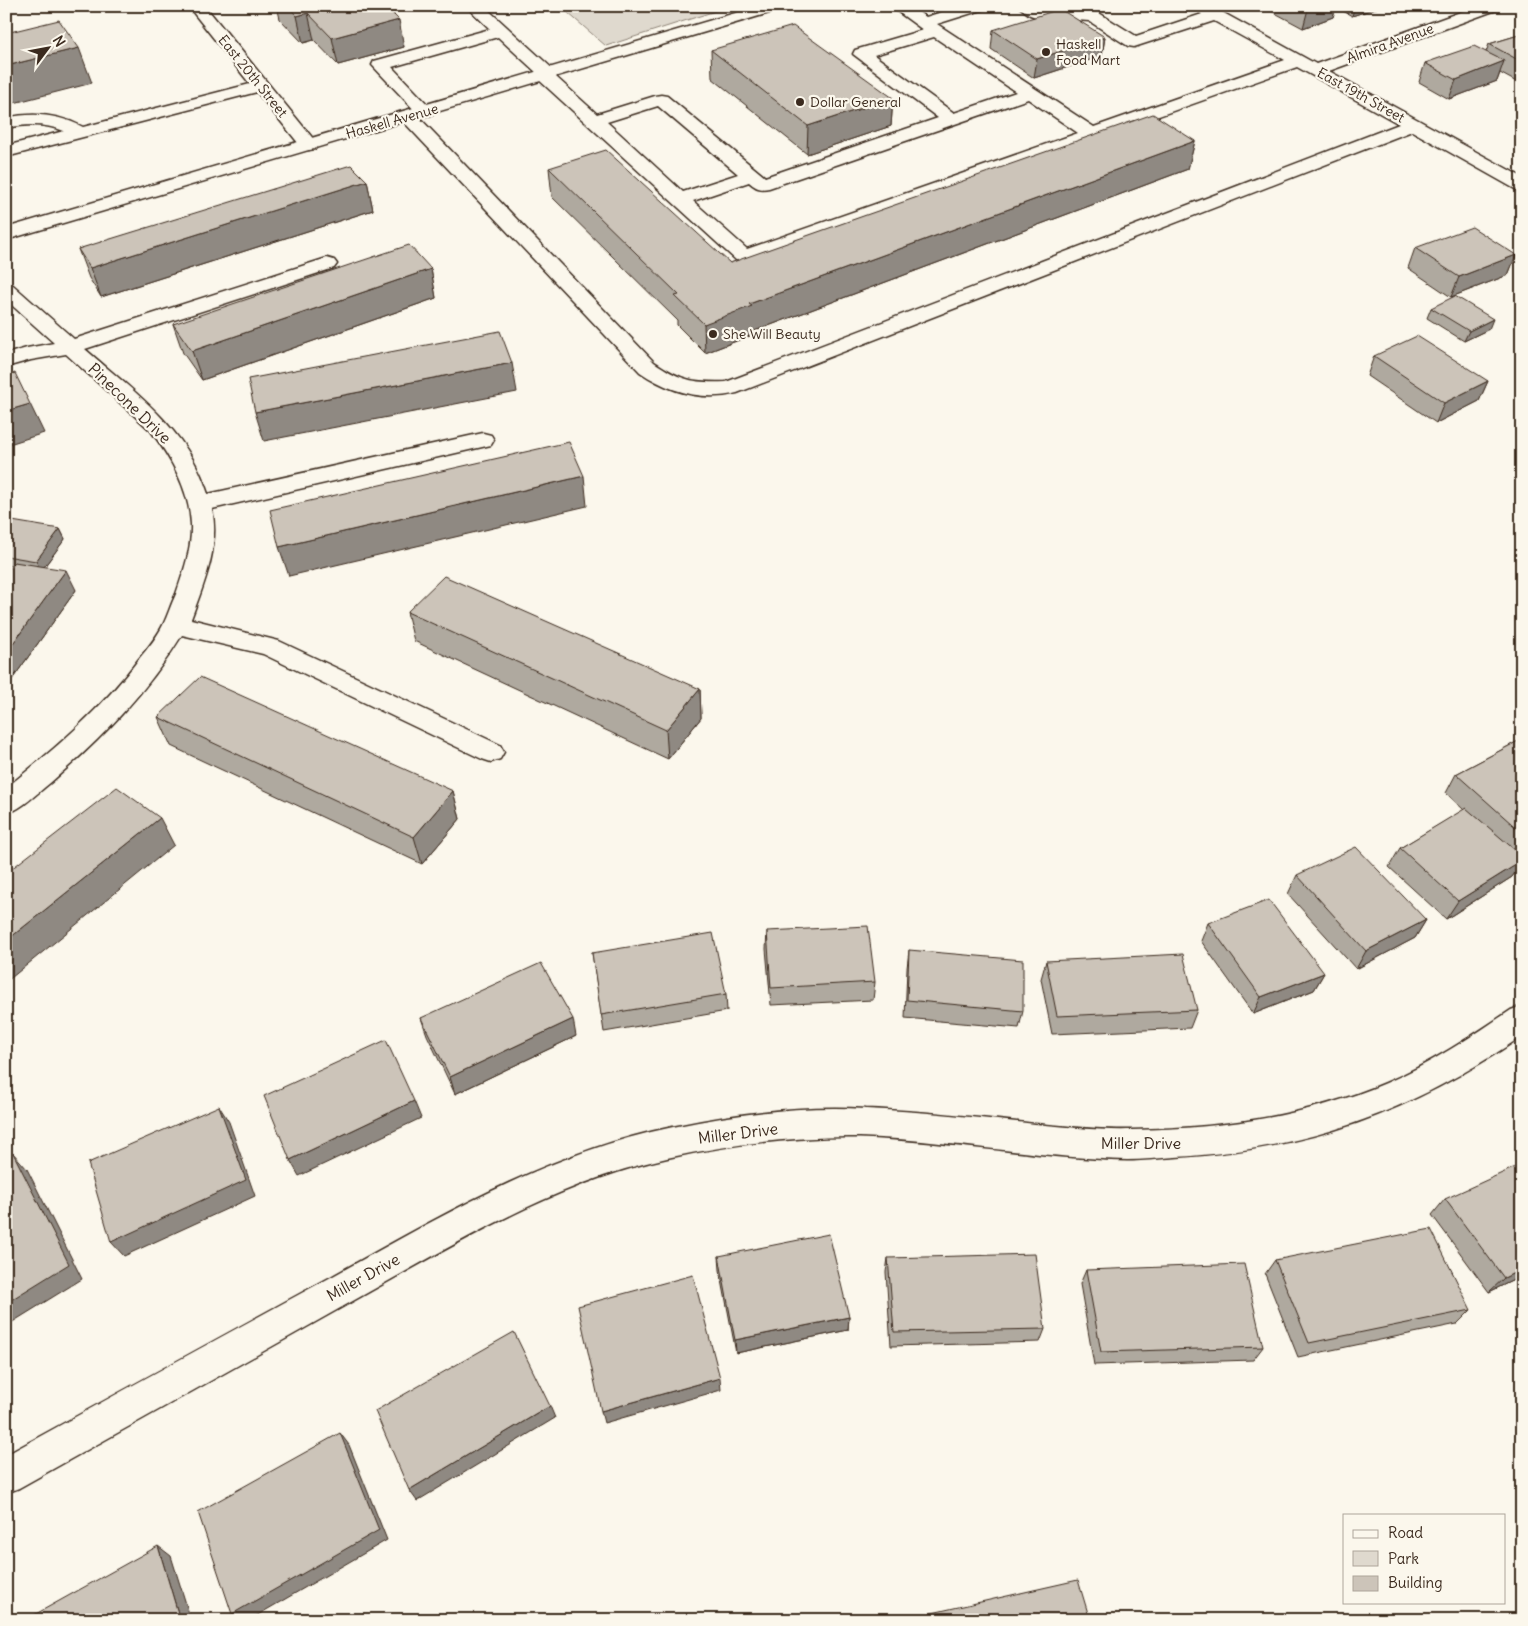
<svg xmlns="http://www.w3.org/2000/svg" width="1528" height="1626" viewBox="0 0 1528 1626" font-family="Delius,sans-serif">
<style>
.green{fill:#dfd9ce;stroke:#8d8276}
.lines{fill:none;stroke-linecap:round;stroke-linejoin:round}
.minor-casing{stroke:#3b2a1e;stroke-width:3}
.major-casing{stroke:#3b2a1e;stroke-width:3}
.minor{fill:#fbf7ec;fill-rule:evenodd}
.major{fill:#fbf7ec;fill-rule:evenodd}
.wall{fill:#afa99f;stroke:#3b2a1e}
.shaded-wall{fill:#8f8982;stroke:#3b2a1e}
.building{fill:#ccc4b9;stroke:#3b2a1e}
.poi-dot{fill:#3b2a1e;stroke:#fbf7ec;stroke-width:2}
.labels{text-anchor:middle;stroke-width:4.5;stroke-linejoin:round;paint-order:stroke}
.far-street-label{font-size:14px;fill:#3b2a1e;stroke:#fbf7ec}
.far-poi-label{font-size:14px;fill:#3b2a1e;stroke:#fbf7ec;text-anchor:start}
.street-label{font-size:16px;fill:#3b2a1e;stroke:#fbf7ec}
</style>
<rect width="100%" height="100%" fill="#fbf7ec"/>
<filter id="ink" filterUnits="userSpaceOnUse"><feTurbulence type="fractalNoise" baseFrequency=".02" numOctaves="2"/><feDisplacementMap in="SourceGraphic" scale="10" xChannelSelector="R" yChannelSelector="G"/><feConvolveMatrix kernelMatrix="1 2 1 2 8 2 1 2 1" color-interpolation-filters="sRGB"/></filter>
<g filter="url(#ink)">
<!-- green -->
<path class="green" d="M560,6h171l-125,40z"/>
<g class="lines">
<!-- minor casing -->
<g class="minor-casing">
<g id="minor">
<path d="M188,6h17l110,135 3,4 -3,4 -6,1 -6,-1 -46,-57 -251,65v-11l58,-15c-19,-8 -37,-7 -58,-3v-10c27,-6 52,-4 77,9l167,-43z"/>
<path d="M466,6h18l71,65 3,4 -2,2 41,37 58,-18 6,-1 6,1 98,81 173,-59 -85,-64 2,-4 68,-20 -33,-24h19l17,11 35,-11h26l-2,3 -48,15 157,103 191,-67 -71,-39 -80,26 -6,-1 -39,-25 -53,-4 -6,-2 -12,-9h20l61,7 37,23 66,-22 -11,-8h20l105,58 161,-58h24l-2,3 -170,62 193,106v14l-7,-2 -103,-58 -675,262c-35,9 -69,-2 -97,-21l-238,-252 -3,-4 3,-4 6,-1 6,1 240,250c28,19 39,21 72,20l673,-258 -102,-57 -553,196 -7,-2 -198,-181 -3,-4 2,-2 -40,-37 -106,30 42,44 -3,4 -6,1 -6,-1 -47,-50 2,-4 116,-32zM934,37l82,55 -62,21 -80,-58zM1028,99l50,34 -331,116 -54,-48 56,-19c7,6 11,8 20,6zM658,106l80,68 -55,18 -76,-70z"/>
<path d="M327,258l7,2 3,4 -3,4 -249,81c49,43 103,80 123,145l275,-61 8,2 3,5 -3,5 -279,64c8,38 -8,75 -21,110l88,22 221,104 4,7 -4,7 -9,3 -9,-3 -219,-105 -81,-19c-35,57 -81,104 -132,148 -14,11 -27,25 -44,31v-26c49,-39 96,-79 133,-129 9,-11 18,-22 24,-34 5,-10 8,-21 13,-31 8,-23 16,-46 15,-70 -2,-35 -20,-66 -40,-93l-85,-77 -35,6 -25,7v-13l21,-6 27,-5 -48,-43v-17l7,2 61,54z"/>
<path d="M1522,1006v30c-111,76 -212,113 -347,121 -16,1 -32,3 -48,3 -90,-2 -178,-20 -267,-23 -64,-1 -130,7 -193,21 -114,25 -215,88 -316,144 -110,62 -221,124 -332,186l-13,5v-38c109,-60 218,-120 327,-179 108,-60 217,-124 340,-149 62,-13 129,-22 193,-18 57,2 113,9 169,15 32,3 65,7 97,6 85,-1 175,-13 254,-47 44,-19 85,-46 125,-73z"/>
</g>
</g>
<!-- major casing -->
<g class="major-casing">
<path id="major" d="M759,6h26l-2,3 -777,231v-12z"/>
</g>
<!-- minor -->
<use href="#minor" class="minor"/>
<!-- major -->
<use href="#major" class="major"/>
</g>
<!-- wall -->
<g class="wall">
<path d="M277,6h115l2,9 10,32 -66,18 -24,-25 -11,3 -23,-24z"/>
<path d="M1262,6h120l-30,10 -16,-9 -3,10 -30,11z"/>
<path d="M993,30l112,7 -3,19 -68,22 -43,-29z"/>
<path d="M1522,34v51l-22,-12 -3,8 -48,18 -30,-17 6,-19 61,-11 3,-8z"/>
<path d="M711,50l182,48 -2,28 -84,28 -95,-76z"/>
<path d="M1195,141l-7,28 -436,163v3l-47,18 -28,-28v-5l-125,-123 -3,-29 181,95z"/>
<path d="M367,181l6,29 -272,87 -12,-19 -11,-29z"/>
<path d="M1415,248l101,7 -8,20 -57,22 -43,-29z"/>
<path d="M431,269l5,29 -234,82 -19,-27 -10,-29z"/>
<path d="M1431,308l58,21 -25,12 -37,-23z"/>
<path d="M1374,356l114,25 -9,20 -43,22 -69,-47z"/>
<path d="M6,528l54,1 5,10 -21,28 32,23 -70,98v-116l5,-6 -5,-1z"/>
<path d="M407,612l293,77 1,29 -33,41 -254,-118z"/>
<path d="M158,717l295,74 7,28 -38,45 -251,-118z"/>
<path d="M1522,739v124l-10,14 -66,42 -57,-52 11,-19 64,-38 -18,-17 10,-19z"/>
<path d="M1297,875l129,45 -11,18 -59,31 -68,-75z"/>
<path d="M1208,923l116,50 -10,17 -61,24 -52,-73z"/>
<path d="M767,931l108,51 -2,18 -102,5 -5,-56z"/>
<path d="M909,950l114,61 -4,17 -114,-10 2,-50z"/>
<path d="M592,953l134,41 1,17 -123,21z"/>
<path d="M1046,961l151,49 -7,18 -138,6 -11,-55z"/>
<path d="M421,1018l155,18 -121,58 -28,-59z"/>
<path d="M1445,1199l77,77 -33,16 -57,-77z"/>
<path d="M719,1256l130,61 -1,13 -112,23 -16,-83z"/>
<path d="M888,1258l157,71 -5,13 -149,4 -5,-74z"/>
<path d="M1275,1260l196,50 -14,14 -159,33 -33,-83z"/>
<path d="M1086,1270l177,77 -10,13 -159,5 -14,-81z"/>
</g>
<!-- shaded-wall -->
<g class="shaded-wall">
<path d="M376,6h16l3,12z"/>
<path d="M1316,6h20l-3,11 -30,11 5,-19z"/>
<path d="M1355,6h27l-30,10z"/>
<path d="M308,13l6,27 -11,3 -6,-27z"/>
<path d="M399,20l5,27 -66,18 -6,-27z"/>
<path d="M1105,37l-3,19 -68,22 3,-19z"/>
<path d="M79,48l13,35 -86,22v-39z"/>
<path d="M1504,61l-7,20 -48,18 7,-19z"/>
<path d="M893,98l-2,28 -84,28 1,-28z"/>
<path d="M1195,141l-7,28 -436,163v3l-47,18 -1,-29 45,-20z"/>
<path d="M367,181l6,29 -272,87 -11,-29z"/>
<path d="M1516,255l-8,20 -57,22 8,-20z"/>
<path d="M431,269l5,29 -234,82 -10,-29z"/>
<path d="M1493,319l-4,10 -25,12 5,-10z"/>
<path d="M512,363l5,29 -253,49 -9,-29z"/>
<path d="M1488,381l-9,20 -43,22 8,-20z"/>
<path d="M30,404l14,29 -38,12v-34z"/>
<path d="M584,476l3,30 -298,70 -10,-29z"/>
<path d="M60,529l5,10 -24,32 -5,-10z"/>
<path d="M66,570l10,20 -70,98v-35z"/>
<path d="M700,689l1,29 -33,41 -2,-29z"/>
<path d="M453,791l7,28 -38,45 -8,-27z"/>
<path d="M160,818l14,27 -168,137v-41z"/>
<path d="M1522,861v2l-10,14 -66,42 12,-18z"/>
<path d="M1426,920l-11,18 -59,31 10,-18z"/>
<path d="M1324,973l-10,17 -61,24 8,-17z"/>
<path d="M573,1019l3,17 -121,58 -5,-17z"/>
<path d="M414,1101l7,17 -122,58 -9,-16z"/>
<path d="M219,1106l10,16 26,74 -131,60 -13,-14z"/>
<path d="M13,1153l14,16 55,110 -76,47v-23z"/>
<path d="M1522,1269v7l-33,16 15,-14z"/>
<path d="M849,1317l-1,13 -112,23 -1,-13z"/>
<path d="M720,1378l1,12 -117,33 -3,-12z"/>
<path d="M550,1406l5,12 -138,83 -8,-11z"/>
<path d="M340,1433l9,12 38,95 -138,80h-9l-8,-6z"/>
<path d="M158,1546l13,10 20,64h-11z"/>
</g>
<!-- building -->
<g class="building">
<path d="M288,6h97l14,14 -67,18 -24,-25 -11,3z"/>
<path d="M1302,6h14l-8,3z"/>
<path d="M1060,9l45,28 -68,22 -44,-29z"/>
<path d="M59,20l20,28 -73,18v-33z"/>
<path d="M793,26l100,72 -85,28 -97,-76z"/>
<path d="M1522,34v28l-33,-18z"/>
<path d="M1474,46l30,15 -48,19 -31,-17z"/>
<path d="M1153,114l42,27 -446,163 3,2 -48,18 -29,-28 4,-1 -130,-127 57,-18 124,113z"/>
<path d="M351,165l16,16 -277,87 -12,-19z"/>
<path d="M1472,227l44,28 -57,22 -44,-29z"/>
<path d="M409,245l22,24 -239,82 -19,-27z"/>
<path d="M1455,296l38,23 -24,12 -38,-23z"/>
<path d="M500,331l12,32 -257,49 -7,-33z"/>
<path d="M1417,336l71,45 -44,22 -70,-47z"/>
<path d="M15,373l15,31 -24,7v-35z"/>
<path d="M569,442l15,34 -305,71 -9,-37z"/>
<path d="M12,521l48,8 -24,32 -30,-5v-28z"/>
<path d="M14,562l52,8 -60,83v-81z"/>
<path d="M444,576l256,113 -34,41 -259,-118z"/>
<path d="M200,677l253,114 -39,46 -256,-120z"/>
<path d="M1522,739v94l-66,-59z"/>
<path d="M117,787l43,31 -154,123v-68z"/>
<path d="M1466,808l56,48v5l-64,40 -58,-53z"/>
<path d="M1356,847l70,73 -60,31 -69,-76z"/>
<path d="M1269,900l55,73 -63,24 -53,-74z"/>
<path d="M868,926l7,56 -104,6 -4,-57z"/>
<path d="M713,933l13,61 -125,21 -9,-62z"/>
<path d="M909,950l114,10v51l-116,-11z"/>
<path d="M1183,954l14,56 -140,6 -11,-55z"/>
<path d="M541,963l32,56 -123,58 -29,-59z"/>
<path d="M386,1040l28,61 -124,59 -26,-64z"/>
<path d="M219,1106l27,74 -135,62 -23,-79z"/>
<path d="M13,1153l56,111 -63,39v-146z"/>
<path d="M1522,1164v105l-18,9 -59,-79z"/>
<path d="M1431,1229l40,81 -162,33 -34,-83z"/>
<path d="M829,1234l20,83 -114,23 -16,-84z"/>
<path d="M1035,1254l10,75 -151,3 -6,-74z"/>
<path d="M1244,1264l19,83 -162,5 -15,-82z"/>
<path d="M693,1275l27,103 -119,33 -23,-105z"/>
<path d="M514,1332l36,74 -141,84 -34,-79z"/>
<path d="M340,1433l39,97 -147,84 -34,-102z"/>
<path d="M158,1546l22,74h-155z"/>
<path d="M1078,1580l12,40h-189z"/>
</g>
</g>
<!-- markers -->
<g class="poi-dot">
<circle cx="1046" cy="52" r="5"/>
<circle cx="800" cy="102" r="5"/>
<circle cx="713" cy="334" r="5"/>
</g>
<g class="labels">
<!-- far-street labels -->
<g class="far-street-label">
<text transform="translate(1390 43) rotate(-20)" y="5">Almira Avenue</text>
<text transform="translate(253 76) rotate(51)" y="5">East 20th Street</text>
<text transform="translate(1361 95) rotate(29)" y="5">East 19th Street</text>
<text transform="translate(392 121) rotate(-16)" y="5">Haskell Avenue</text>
</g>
<!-- far-poi labels -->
<g class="far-poi-label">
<text x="1056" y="49">Haskell<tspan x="1056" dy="16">Food Mart</tspan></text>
<text x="810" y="107">Dollar General</text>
<text x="723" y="339">She Will Beauty</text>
</g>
<!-- street labels -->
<g class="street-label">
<text transform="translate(130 403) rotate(44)" y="6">Pinecone Drive</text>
<text transform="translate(738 1133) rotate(-7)" y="6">Miller Drive</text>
<text x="1141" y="1149">Miller Drive</text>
<text transform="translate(363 1277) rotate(-29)" y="6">Miller Drive</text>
</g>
</g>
<!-- margin -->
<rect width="1528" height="1626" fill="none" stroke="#fbf7ec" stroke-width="25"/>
<rect x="12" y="12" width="1503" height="1601" fill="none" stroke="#3b2a1e" stroke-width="2" filter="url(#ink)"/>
<!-- legend -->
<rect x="1343" y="1514" width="162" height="90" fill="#fbf7ec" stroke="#aea59a"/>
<rect x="1353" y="1530" width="25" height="8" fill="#fbf7ec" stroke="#aea59a"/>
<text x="1388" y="1538" font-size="15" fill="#3b2a1e">Road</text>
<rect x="1353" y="1551" width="25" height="15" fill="#dfd9ce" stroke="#aea59a"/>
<text x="1388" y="1564" font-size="15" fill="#3b2a1e">Park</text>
<rect x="1353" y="1576" width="25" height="15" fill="#ccc4b9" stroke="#aea59a"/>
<text x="1388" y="1588" font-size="15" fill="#3b2a1e">Building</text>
<!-- north arrow -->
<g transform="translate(48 48) rotate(58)" stroke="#fbf7ec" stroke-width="4" paint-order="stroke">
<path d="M0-4L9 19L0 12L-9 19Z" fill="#3b2a1e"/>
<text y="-8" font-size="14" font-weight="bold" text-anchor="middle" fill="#3b2a1e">N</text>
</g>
</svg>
